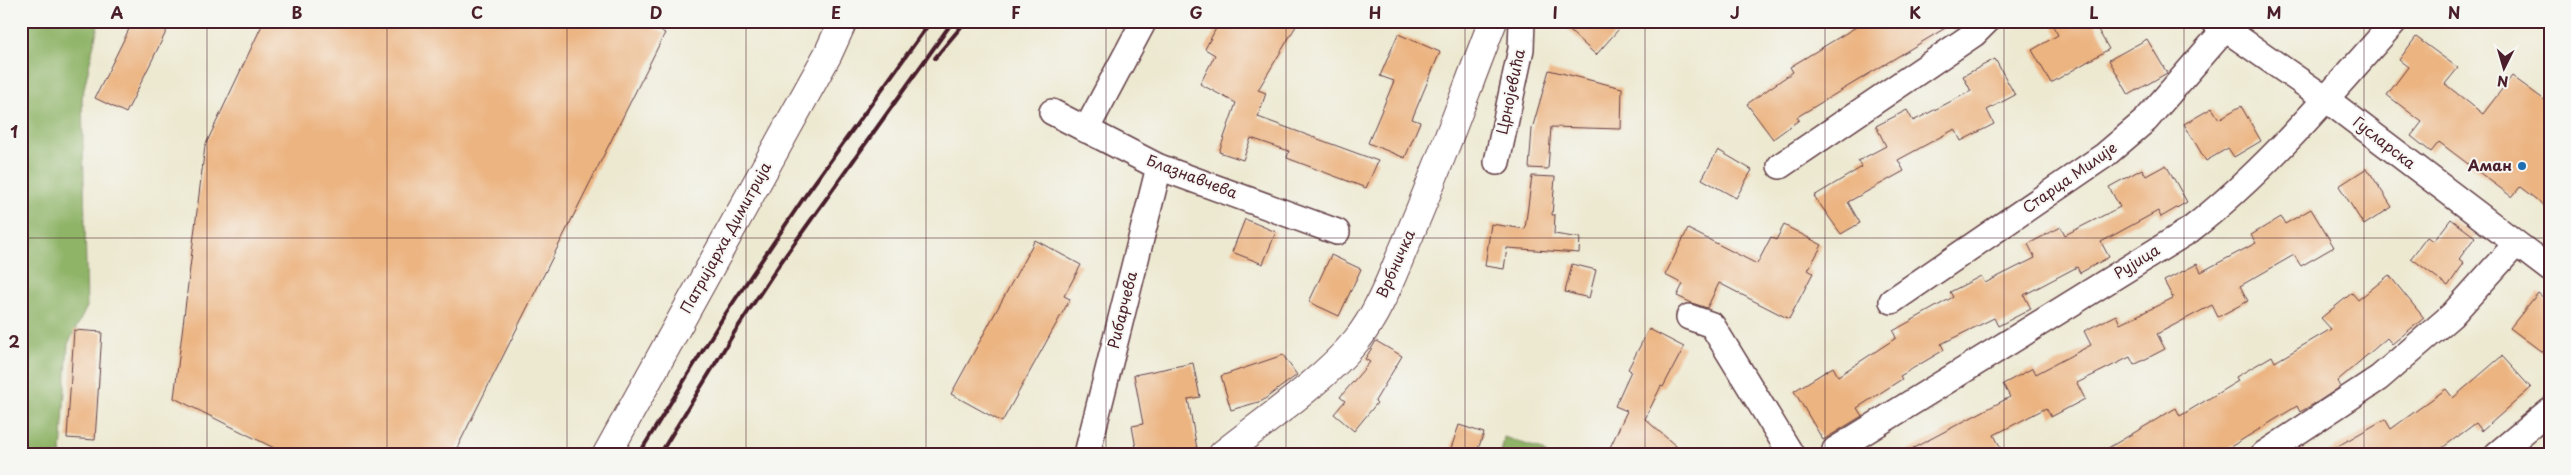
<svg xmlns="http://www.w3.org/2000/svg" width="2571" height="475" viewBox="0 0 2571 475" font-family="'Playpen Sans',sans-serif">
<style>
.forest{fill:#8fb468;stroke:#6c6a4a}
.building{fill:#ecb481}
.lines{fill:none;stroke-linecap:round;stroke-linejoin:round}
.street-casing{stroke:#623d44;stroke-width:28}
.secondary-casing{stroke:#623d44;stroke-width:30}
.street{stroke:#fff;stroke-width:25}
.secondary{stroke:#fff;stroke-width:28}
.rail{stroke:#4a1f2b;stroke-width:4}
.grid{fill:none;stroke:#4a1f2b;stroke-width:1;stroke-opacity:0.55}
.poi-dot{fill:#1f6fb2;stroke:#f6f6f2;stroke-width:2}
.labels{text-anchor:middle;stroke-width:4;stroke-linejoin:round;paint-order:stroke}
.street-label{font-size:15px;fill:#4a1f2b;stroke:#f6f6f2}
.poi-label{font-size:15px;font-weight:bold;fill:#4a1f2b;stroke:#f6f6f2;text-anchor:end}
.neatline{fill:none;stroke:#4a1f2b;stroke-width:2}
.grid-label{font-size:16px;text-anchor:middle;font-weight:bold;fill:#4a1f2b}
</style>
<rect width="100%" height="100%" fill="#f6f6f2"/>
<filter id="ink" filterUnits="userSpaceOnUse"><feTurbulence type="fractalNoise" baseFrequency=".02" numOctaves="2"/><feDisplacementMap in="SourceGraphic" scale="10" xChannelSelector="R" yChannelSelector="G"/><feConvolveMatrix kernelMatrix="1 2 1 2 8 2 1 2 1" color-interpolation-filters="sRGB"/></filter>
<filter id="wash" filterUnits="userSpaceOnUse"><feTurbulence type="fractalNoise" baseFrequency=".0096" numOctaves="4" result="noise"/><feDisplacementMap in="SourceGraphic" scale="20" xChannelSelector="R" yChannelSelector="G"/><feGaussianBlur stdDeviation="1.12" result="paint"/><feColorMatrix in="noise" values="0 0 0 0 0 0 0 0 0 0 0 0 0 0 0 0 0 1.4 0 .05"/><feComposite in="paint" operator="in"/></filter>
<g filter="url(#wash)">
<rect width="100%" height="100%" fill="#ede9d1"/>
<!-- forest -->
<g class="forest">
<path d="M21,21h78l-17,77 5,209 -19,37 -7,110h-40z"/>
<path d="M1504,437l39,13 4,4h-46z"/>
</g>
<g id="blocks">
<!-- building -->
<g class="building">
<path d="M133,21h21l14,7 -42,85 -31,-15z"/>
<path d="M264,21h373l28,12 -211,421h-168l-112,-56 31,-252z"/>
<path d="M1220,21h79l-41,69 8,3 -8,24 120,44 -12,27 -79,-30 2,-7 -38,-13 -8,22 -24,-8 17,-49 -36,-19 15,-29 -10,-6z"/>
<path d="M1559,21h67l-30,34z"/>
<path d="M1866,21h91l-160,96 2,3 -26,19 -26,-35 46,-32 -3,-5z"/>
<path d="M2050,21h43l16,28 -58,34 -19,-33 26,-15z"/>
<path d="M1398,34l42,18 -28,67 8,3 -15,36 -37,-15 26,-62 -14,-5z"/>
<path d="M2416,37l42,31 -13,16 38,30 29,-38 38,28v106l-30,-23 -8,10 -73,-55 -8,10 -20,-16 11,-14 -35,-27 21,-28 -9,-7z"/>
<path d="M2147,39l20,34 -38,22 -20,-35z"/>
<path d="M1995,59l20,36 -28,15 7,14 -33,17 -6,-12 -57,31 6,11 -56,31 12,21 -19,11 -27,-38 48,-29 -4,-6 28,-15 -10,-20 31,-16 6,11 58,-30 -8,-15z"/>
<path d="M1549,70l73,18 -1,41 -70,-2 -3,42 -19,-1 3,-39z"/>
<path d="M2241,106l20,35 -27,16 -6,-9 -22,13 -22,-37 28,-16 7,11z"/>
<path d="M1718,150l34,20 -16,28 -34,-19z"/>
<path d="M2166,165l21,37 -26,15 -3,-6 -57,31 8,15 -29,16 -3,-6 -53,28 7,14 -33,17 -4,-8 -53,26 3,6 -44,26 2,3 -45,29 5,8 -39,24 -29,-49 39,-24 5,9 58,-38 -3,-7 60,-34 -3,-5 31,-16 4,7 50,-25 -7,-14 33,-17 4,8 55,-28 -11,-20 33,-18 4,7z"/>
<path d="M2367,168l25,39 -28,18 -25,-39z"/>
<path d="M1532,176l23,1 -3,38h3l-1,19 26,4 -1,15 -72,-5 -3,21 -19,-3 6,-42 34,5z"/>
<path d="M2311,209l23,38 -33,19 -7,-11 -54,31 8,15 -30,16 -6,-12 -55,29 8,15 -31,16 -4,-8 -53,26 8,16 -34,18 -5,-9 -52,27 10,19h-102l108,-57 -7,-13 30,-16 3,6 55,-29 -7,-14 32,-16 4,9 53,-26 -9,-17 33,-17 4,8 55,-29 -5,-8 30,-18 4,7z"/>
<path d="M1245,219l31,13 -13,32 -31,-12z"/>
<path d="M2451,219l24,18 -16,22 5,4 -16,23 -37,-28 16,-21 7,4z"/>
<path d="M1784,225l38,20 -14,25 5,3 -24,46 -70,-36 -12,25 -15,-5 -15,-7 6,-12 -18,-9 23,-46 69,35 14,-27 5,3z"/>
<path d="M1035,240l46,25 -17,31 6,3 -68,123 -51,-28z"/>
<path d="M1331,255l30,14 -22,47 -30,-14z"/>
<path d="M1572,264l24,6 -7,28 -24,-6z"/>
<path d="M2389,275l35,43 -32,26 -5,-6 -50,43 3,6 -21,14 -19,11 -3,-6 -78,48h-121l78,-46 4,8 58,-35 -2,-4 36,-21 3,6 56,-33 -10,-11 31,-25 6,7z"/>
<path d="M2538,293l12,10v55l-40,-30z"/>
<path d="M1649,329l35,18 -21,40 -2,-1 -16,33 40,35h-78l20,-43 -12,-5 16,-35 -3,-2z"/>
<path d="M74,330l28,2 -7,108 -28,-2z"/>
<path d="M1376,341l26,15 -27,45 2,2 -23,28 -20,-17 11,-13 -5,-4 30,-35 -5,-3z"/>
<path d="M1283,355l14,20 -35,26 -31,9 -10,-34z"/>
<path d="M2502,356l29,32 -49,43 -6,-8 -42,31h-110l61,-35 6,10 55,-40 7,9z"/>
<path d="M1193,363l7,34 -12,2 10,55h-61l-5,-28 11,-2 -9,-49z"/>
<path d="M1459,425l25,8 -8,21h-27z"/>
</g>
</g>
</g>
<g filter="url(#ink)">
<use href="#blocks" fill-opacity="0" stroke="#623d44" stroke-width="1"/>
<g class="lines">
<!-- street casing -->
<g class="street-casing">
<g id="street">
<path d="M2214,21l112,78 224,170"/>
<path d="M1052,112l107,55 178,65"/>
<path d="M1086,130l58,-109"/>
<path d="M1497,162l24,-113 1,-28"/>
<path d="M1780,166l194,-132 13,-13"/>
<path d="M1892,301l213,-146 41,-35 79,-91"/>
<path d="M1689,317l23,8 79,129"/>
<path d="M1835,450l355,-220c78,-61 139,-135 205,-209"/>
<path d="M1087,454l72,-287"/>
<path d="M2264,454l115,-76 73,-63 64,-71"/>
<path d="M2497,454l53,-44"/>
</g>
</g>
<!-- secondary casing -->
<g class="secondary-casing">
<g id="secondary">
<path d="M607,454l221,-400 15,-33"/>
<path d="M1223,454c41,-33 100,-73 133,-113 21,-26 34,-60 47,-91 33,-75 60,-152 90,-229"/>
</g>
</g>
<!-- street -->
<use href="#street" class="street"/>
<!-- secondary -->
<use href="#secondary" class="secondary"/>
<!-- rail -->
<g class="rail">
<path d="M935,58l31,-37"/>
<path d="M639,454l85,-138 81,-120 126,-175"/>
<path d="M660,454l74,-121 47,-71 172,-241"/>
</g>
</g>
</g>
<!-- grid -->
<path class="grid" d="M207,21v433M387,21v433M567,21v433M746,21v433M926,21v433M1106,21v433M1286,21v433M1465,21v433M1645,21v433M1825,21v433M2004,21v433M2184,21v433M2364,21v433M21,238h2529"/>
<!-- markers -->
<circle class="poi-dot" cx="2522" cy="166" r="5"/>
<g class="labels">
<!-- street labels -->
<g class="street-label">
<text transform="translate(1511 92) rotate(-78)" y="5">Црнојевића</text>
<text transform="translate(2384 143) rotate(38)" y="5">Гусларска</text>
<text transform="translate(1192 177) rotate(21)" y="5">Блазнавчева</text>
<text transform="translate(2070 178) rotate(-35)" y="5">Старца Милије</text>
<text transform="translate(726 238) rotate(-61)" y="5">Патријарха Димитрија</text>
<text transform="translate(2137 262) rotate(-32)" y="5">Рујица</text>
<text transform="translate(1396 264) rotate(-66)" y="5">Врбничка</text>
<text transform="translate(1123 310) rotate(-76)" y="5">Рибарчева</text>
</g>
<!-- poi labels -->
<g class="poi-label">
<text x="2512" y="171">Аман</text>
</g>
</g>
<!-- margin -->
<rect width="2571" height="475" fill="none" stroke="#f6f6f2" stroke-width="55"/>
<!-- north arrow -->
<g transform="translate(2504 68) rotate(185)" stroke="#f6f6f2" stroke-width="4" paint-order="stroke">
<path d="M0-4L9 19L0 12L-9 19Z" fill="#4a1f2b"/>
<text y="-8" font-size="14" font-weight="bold" text-anchor="middle" fill="#4a1f2b">N</text>
</g>
<rect x="28" y="28" width="2516" height="420" class="neatline"/>
<g class="grid-label">
<text x="117" y="19">A</text>
<text x="297" y="19">B</text>
<text x="477" y="19">C</text>
<text x="656" y="19">D</text>
<text x="836" y="19">E</text>
<text x="1016" y="19">F</text>
<text x="1196" y="19">G</text>
<text x="1375" y="19">H</text>
<text x="1555" y="19">I</text>
<text x="1735" y="19">J</text>
<text x="1915" y="19">K</text>
<text x="2094" y="19">L</text>
<text x="2274" y="19">M</text>
<text x="2454" y="19">N</text>
<text x="14" y="138">1</text>
<text x="14" y="348">2</text>
</g>
</svg>
